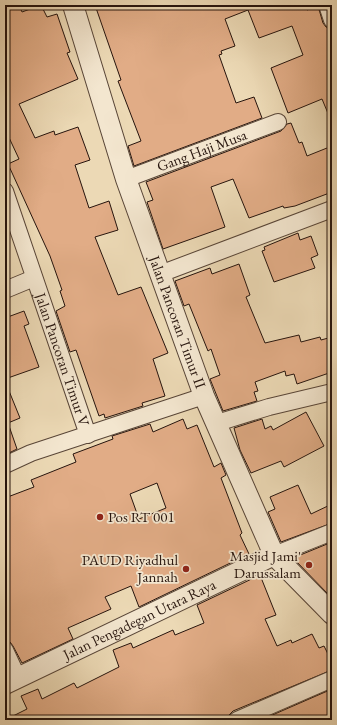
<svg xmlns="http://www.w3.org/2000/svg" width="337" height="725" viewBox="0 0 337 725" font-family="'EB Garamond',serif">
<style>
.building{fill:#e1ac86;stroke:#26140d;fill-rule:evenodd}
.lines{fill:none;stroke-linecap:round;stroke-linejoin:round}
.minor-casing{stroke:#584537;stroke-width:18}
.tertiary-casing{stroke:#584537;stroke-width:22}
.minor{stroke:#f3e6cf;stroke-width:16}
.tertiary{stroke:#f3e6cf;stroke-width:20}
.poi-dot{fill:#8f2418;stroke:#f3e6cf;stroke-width:1.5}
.labels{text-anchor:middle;stroke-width:3.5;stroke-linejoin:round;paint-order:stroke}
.street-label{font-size:15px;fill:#26140d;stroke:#f3e6cf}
.poi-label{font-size:15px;fill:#26140d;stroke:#f3e6cf;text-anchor:end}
</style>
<rect width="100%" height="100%" fill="#ecd9b5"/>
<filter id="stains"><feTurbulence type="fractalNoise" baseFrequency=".005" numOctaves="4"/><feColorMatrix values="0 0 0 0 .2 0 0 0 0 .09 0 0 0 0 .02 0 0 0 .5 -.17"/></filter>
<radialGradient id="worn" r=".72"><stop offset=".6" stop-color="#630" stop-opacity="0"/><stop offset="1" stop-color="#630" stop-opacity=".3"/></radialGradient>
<!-- building -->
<g class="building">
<path d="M13,5h6l3,7 19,-7 6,12 10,-3 13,38 -3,1 11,26 -59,25 16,34 19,-7 1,4 23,-8 12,33 -15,5 14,43 20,-7 9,29 -23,7 23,58 23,-8 27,66 -15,6 12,37 -23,7 1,3 -38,12 -1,-4 -5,2 -23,-66 -6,2 -14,-41 9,-5 -5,-15 2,-1 -12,-34 -42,-92 11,-5 -14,-30v-121z"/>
<path d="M95,5h210l2,5 11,-4 5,17 3,4 6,2v94l-10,-24 -34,14 -17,-45 32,-13 -11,-29 -33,12 -11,-28 -23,9 10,27 -14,5 1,3 -3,1 17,48 18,-6 8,21 -128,48 -6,-20 13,-5 -23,-60 3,-1z"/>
<path d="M291,123l8,20 3,-1 5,14 25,-10v46l-37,14 -11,2 -1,-2 -34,12 -16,-39 -22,8 14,40 -62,22 -16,-47 6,-2 -7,-18 135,-51 6,-7z"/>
<path d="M298,233l2,7 11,-4 7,19 -7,3 4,10 -41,14 -12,-31 3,-1 -1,-3z"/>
<path d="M239,264l11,31 -4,2 19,46 34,-8 2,7 19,-5 1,3 11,-3v35l-35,12 -3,-10 -8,2 -1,-5 -30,11 3,9 -4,1 3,9 -34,10 -13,-32 10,-4 -9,-26 -3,2 -19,-47 -5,2 -9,-25 35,-13 2,6z"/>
<path d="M24,311l5,13 -5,2 15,41 -34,12v-61z"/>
<path d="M5,381l15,37 -12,5 9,26 -12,6z"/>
<path d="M306,412l18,34 -40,21 -3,-6 -30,12 -11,-23 -6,-22 28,-9 3,10 6,-3 2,4z"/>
<path d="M183,419l4,10 10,-4 17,42 7,-4 5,12 -5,3 21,55 -2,2 9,19 -110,53 -8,-21 -26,11 6,12 -43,19 5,11 -51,24 -9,-17 -3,-4 -5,-1v-143l29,-11 -3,-7 45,-18 -3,-8 40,-15 -1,-3 38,-12 3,8zM157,483l9,25 -27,11 -9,-25z"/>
<path d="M298,485l13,29 21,-10v19l-51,19 -13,-30 7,-3 -5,-12z"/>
<path d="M332,542v50l-4,2 -35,-36z"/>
<path d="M260,575l16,40 -11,4 12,27 14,-6 1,3 20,-9 7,14 5,-2 8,16v8l-99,41 -4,4 -1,5h-223l22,-11 -6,-13 17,-7 4,10 32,-16 3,5 42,-21 -6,-17 18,-7 2,5 40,-18 2,5 29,-12 -7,-18z"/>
<path d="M332,689v31h-71z"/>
</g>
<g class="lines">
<!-- minor casing -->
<g class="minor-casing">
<g id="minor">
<path d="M327,5l5,15"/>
<path id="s1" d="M126,179l152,-57"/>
<path id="s2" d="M5,191l83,244"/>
<path d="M160,274l172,-65"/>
<path d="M5,290l29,-12"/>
<path d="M217,423l52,-16 63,-15"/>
<path d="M5,465l26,-12 173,-57"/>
<path d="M274,555l58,-23"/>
<path d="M5,650l13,28"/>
<path d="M237,720l95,-41"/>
</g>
</g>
<!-- tertiary casing -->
<g class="tertiary-casing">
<g id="tertiary">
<path id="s3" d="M73,5l53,174 78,217 70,159 58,59"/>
<path id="s4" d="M5,684l269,-129"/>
</g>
</g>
<!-- minor -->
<use href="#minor" class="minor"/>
<!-- tertiary -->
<use href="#tertiary" class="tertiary"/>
</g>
<!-- markers -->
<g class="poi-dot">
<circle cx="100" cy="517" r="4"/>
<circle cx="309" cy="565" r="4"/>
<circle cx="186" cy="569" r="4"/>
</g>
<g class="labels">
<!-- street labels -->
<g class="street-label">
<text dy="5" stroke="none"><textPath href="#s1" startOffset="81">Gang Haji Musa</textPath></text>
<text dy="5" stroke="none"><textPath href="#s3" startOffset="334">Jalan Pancoran Timur II</textPath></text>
<text dy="5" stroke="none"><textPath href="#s2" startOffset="178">Jalan Pancoran Timur V</textPath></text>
<text dy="5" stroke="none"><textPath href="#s4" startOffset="149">Jalan Pengadegan Utara Raya</textPath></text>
</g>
<!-- poi labels -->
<g class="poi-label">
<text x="108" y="522" text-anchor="start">Pos RT 001</text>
<text x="301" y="561">Masjid Jami'<tspan x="301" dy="17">Darussalam</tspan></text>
<text x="178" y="565">PAUD Riyadhul<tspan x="178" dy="17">Jannah</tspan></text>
</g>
</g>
<!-- margin -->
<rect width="337" height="725" fill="none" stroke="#ecd9b5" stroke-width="20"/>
<rect x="6" y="6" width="325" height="713" fill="none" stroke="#26140d" stroke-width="2"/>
<rect x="10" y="10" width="317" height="705" fill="none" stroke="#26140d"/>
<rect width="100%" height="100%" filter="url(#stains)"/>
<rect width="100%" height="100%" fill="url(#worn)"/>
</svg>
